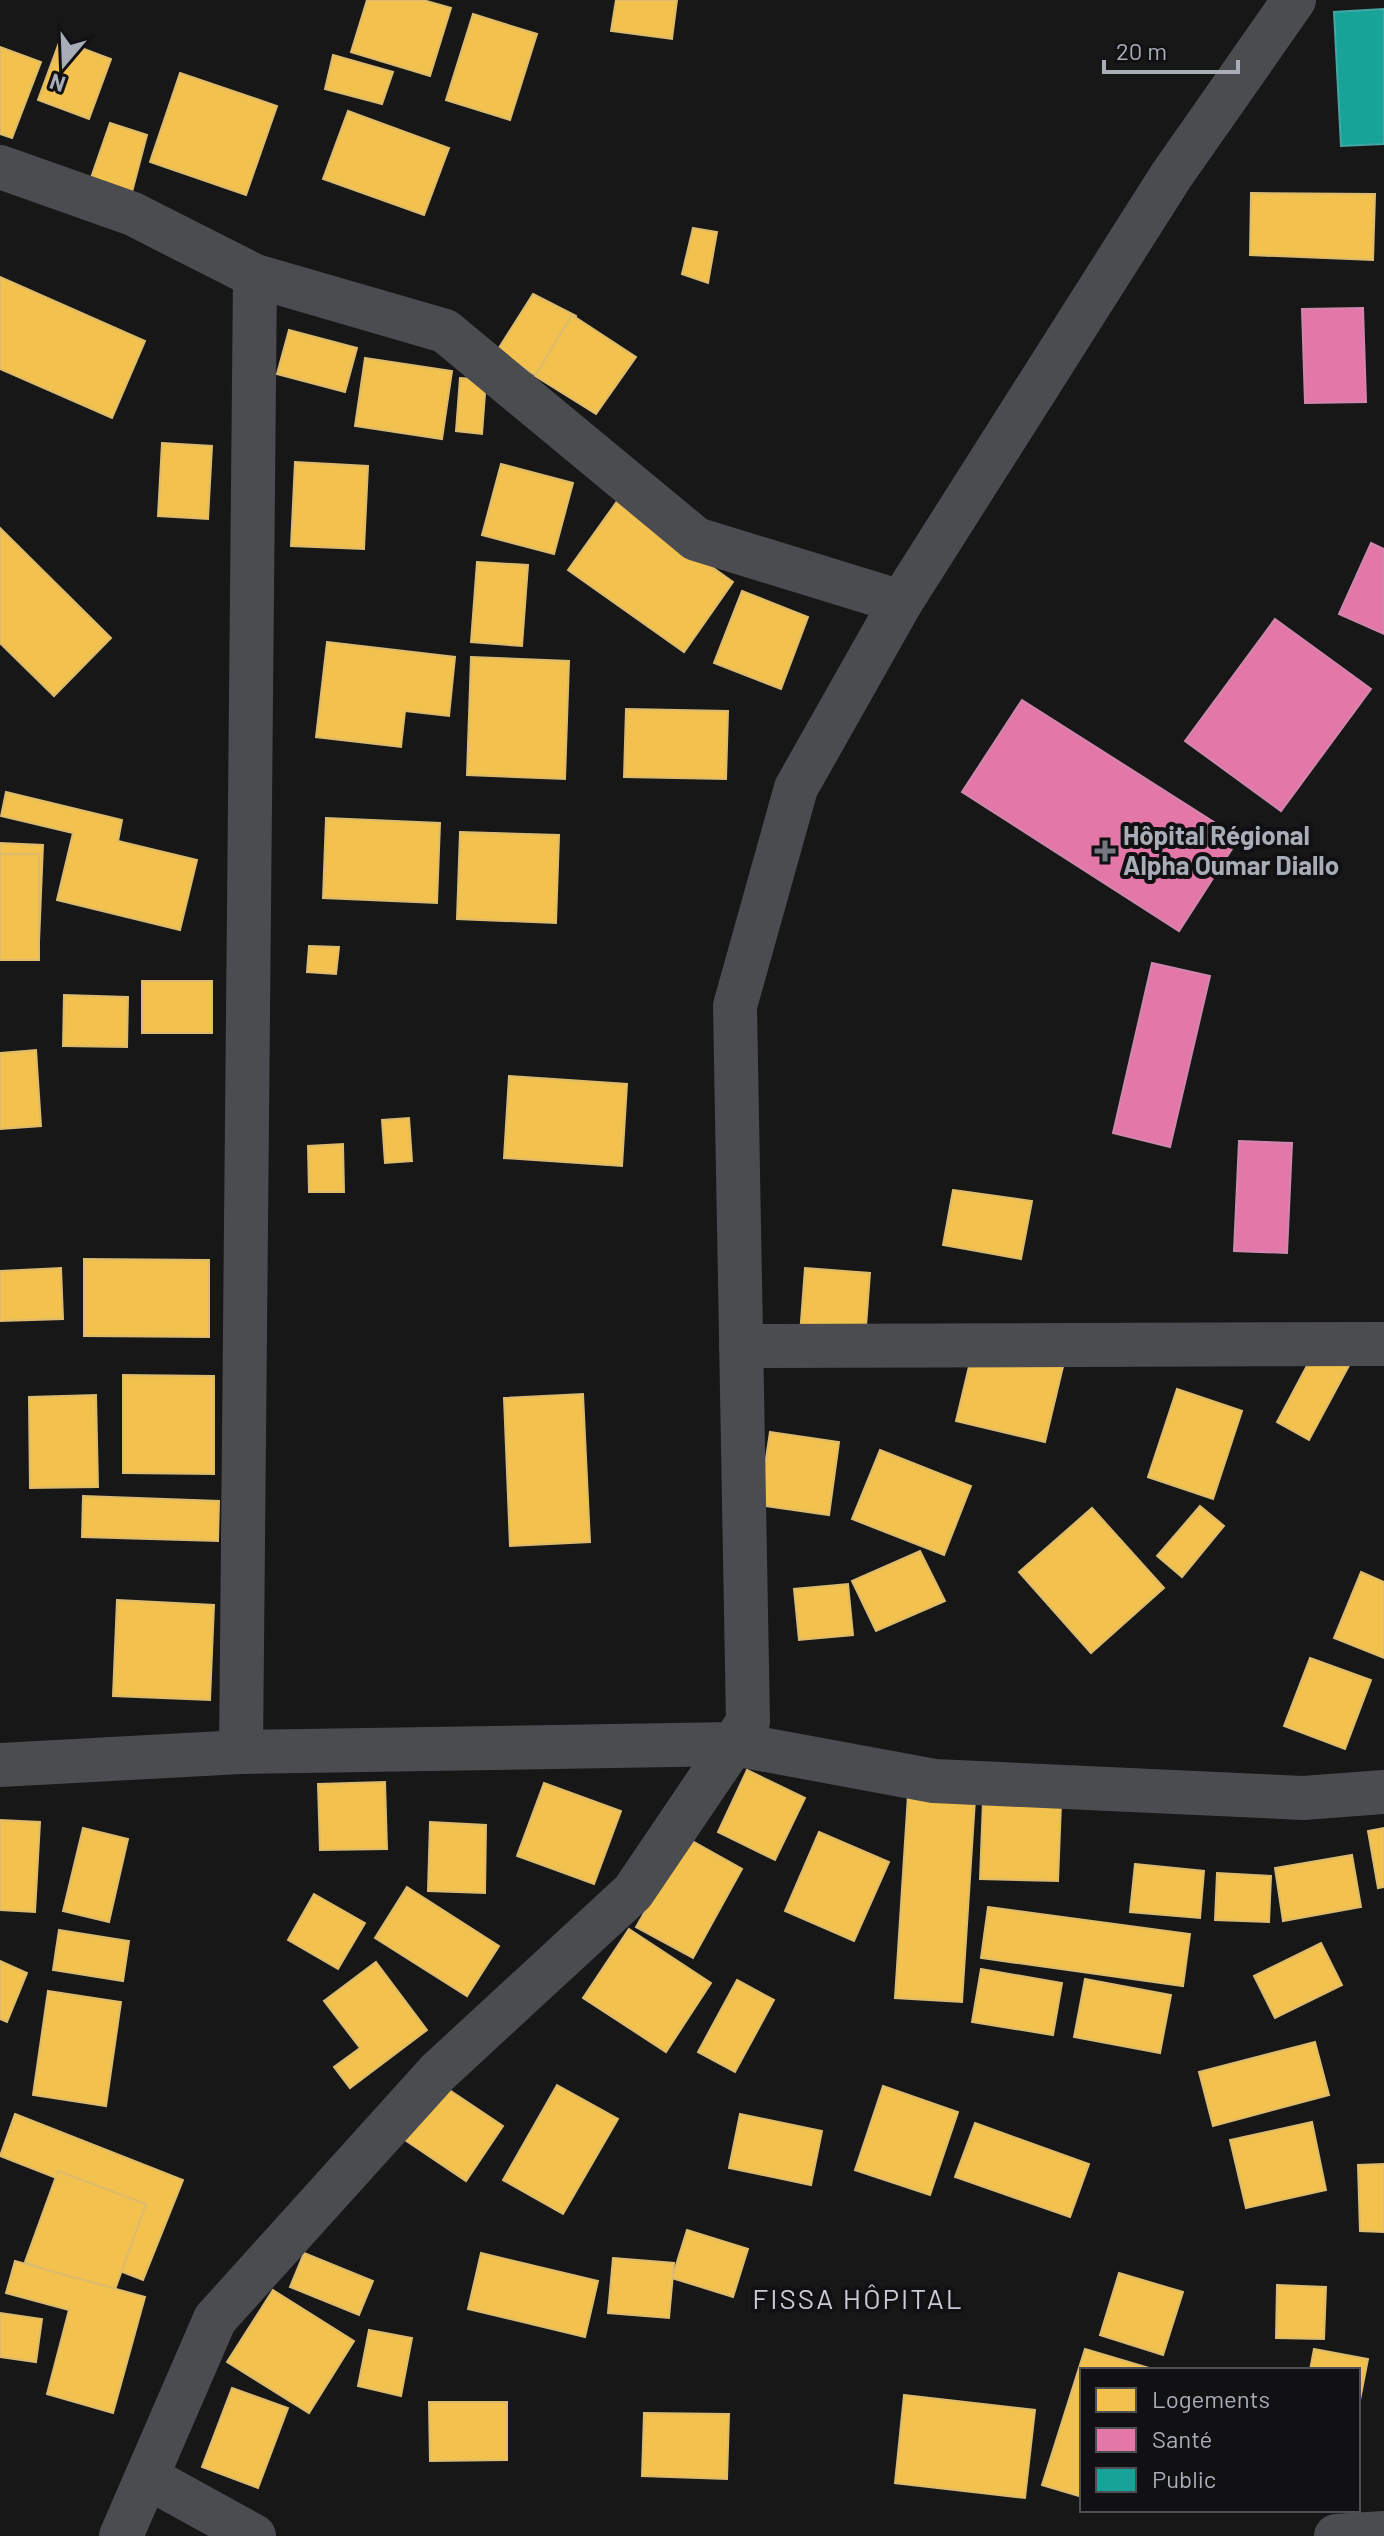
<svg xmlns="http://www.w3.org/2000/svg" width="1384" height="2536" viewBox="0 0 1384 2536" font-family="Barlow,sans-serif">
<style>
.homes{fill:#f2c14e;stroke:#dcbb6e;stroke-width:2}
.health{fill:#e377a8;stroke:#d187ad;stroke-width:2}
.public{fill:#17a398;stroke:#42a6a2;stroke-width:2}
.lines{fill:none;stroke-linecap:round;stroke-linejoin:round}
.minor{stroke:#4b4c50;stroke-width:44}
.poi-dot{fill:#757880;stroke:#111113;stroke-width:3}
.labels{text-anchor:middle;stroke-width:8;stroke-linejoin:round;paint-order:stroke}
.poi-label{font-size:26px;font-weight:bold;fill:#a8adb8;stroke:#111113;text-anchor:start}
.neighbourhood-label{font-size:28px;letter-spacing:2px;fill:#c9ccd4;stroke:#111113}
</style>
<rect width="100%" height="100%" fill="#171717"/>
<!-- homes -->
<g class="homes">
<path d="M367,0h56l28,8 -21,68 -79,-24z"/>
<path d="M616,0h61l-5,39 -61,-8z"/>
<path d="M473,14l64,20 -27,86 -64,-20z"/>
<path d="M60,40l51,19 -22,60 -51,-19z"/>
<path d="M0,47l41,15 -29,76 -12,-4z"/>
<path d="M333,55l60,17 -11,32 -57,-15z"/>
<path d="M180,73l97,33 -31,89 -96,-33z"/>
<path d="M348,111l101,37 -25,67 -101,-36z"/>
<path d="M110,123l37,12 -15,57 -41,-14z"/>
<path d="M1251,193l124,1 -2,66 -123,-5z"/>
<path d="M693,228l24,4 -9,51 -26,-9z"/>
<path d="M0,277l145,64 -33,77 -112,-49z"/>
<path d="M533,294l43,22 -38,61 -41,-26z"/>
<path d="M572,315l64,42 -40,57 -61,-38z"/>
<path d="M289,330l68,18 -12,44 -68,-18z"/>
<path d="M365,358l87,13 -10,68 -87,-13z"/>
<path d="M460,378l26,2 -4,54 -26,-3z"/>
<path d="M162,443l50,3 -4,73 -50,-3z"/>
<path d="M295,462l73,4 -4,83 -73,-3z"/>
<path d="M501,464l72,19 -19,71 -72,-19z"/>
<path d="M618,500l115,82 -49,70 -116,-82z"/>
<path d="M0,528l111,110 -57,58 -54,-53z"/>
<path d="M477,562l51,3 -6,81 -51,-4z"/>
<path d="M742,591l66,26 -27,72 -67,-26z"/>
<path d="M327,642l128,15 -6,59 -44,-5 -4,36 -85,-10z"/>
<path d="M471,657l98,4 -4,118 -98,-4z"/>
<path d="M626,709l102,2 -2,68 -102,-2z"/>
<path d="M6,792l116,28 -4,21 79,19 -17,70 -123,-30 16,-67 -72,-17z"/>
<path d="M326,818l114,5 -3,80 -114,-5z"/>
<path d="M460,832l99,3 -3,88 -99,-4z"/>
<path d="M0,843l43,2 -4,97 -39,-2z"/>
<rect x="0" y="854" width="39" height="106"/>
<path d="M309,946l30,1 -3,27 -29,-2z"/>
<rect x="142" y="981" width="70" height="52"/>
<path d="M64,995l64,2 -1,50 -64,-1z"/>
<path d="M36,1050l5,76 -41,3v-76z"/>
<path d="M509,1076l118,8 -5,82 -118,-8z"/>
<path d="M409,1118l3,43 -27,2 -3,-43z"/>
<path d="M343,1144l1,48h-35l-1,-46z"/>
<path d="M953,1190l79,11 -11,58 -78,-14z"/>
<path d="M84,1259l125,1v77l-125,-1z"/>
<path d="M61,1268l2,51 -63,2v-50z"/>
<path d="M805,1268l65,5 -6,80 -65,-5z"/>
<path d="M977,1333l89,21 -21,88 -89,-21z"/>
<path d="M1319,1343l33,17 -43,80 -32,-18z"/>
<path d="M123,1375l91,1v98l-91,-1z"/>
<path d="M1177,1389l65,22 -29,88 -65,-22z"/>
<path d="M583,1394l7,148 -80,4 -6,-148z"/>
<path d="M96,1395l2,92 -68,1 -1,-91z"/>
<path d="M770,1432l69,10 -10,73 -70,-10z"/>
<path d="M880,1450l91,36 -27,69 -92,-36z"/>
<path d="M83,1496l136,5 -1,40 -136,-4z"/>
<path d="M1200,1506l24,20 -42,51 -25,-21z"/>
<path d="M1092,1508l72,80 -73,65 -72,-81z"/>
<path d="M920,1551l25,50 -69,30 -24,-50z"/>
<path d="M1361,1572l23,10v76l-50,-20z"/>
<path d="M848,1584l5,51 -54,5 -5,-51z"/>
<path d="M117,1600l97,5 -4,95 -97,-4z"/>
<path d="M1310,1658l61,22 -26,69 -61,-23z"/>
<path d="M747,1770l58,28 -30,62 -57,-28z"/>
<path d="M385,1782l2,67 -67,1 -2,-66z"/>
<path d="M544,1783l77,28 -27,73 -77,-28z"/>
<path d="M908,1795l67,5 -13,202 -67,-4z"/>
<path d="M983,1801l78,3 -3,77 -78,-2z"/>
<path d="M0,1820l40,2 -5,90 -35,-2z"/>
<path d="M430,1822l56,3 -1,68 -57,-2z"/>
<path d="M83,1828l45,11 -19,83 -46,-11z"/>
<path d="M1384,1828v59l-6,1 -10,-57z"/>
<path d="M819,1832l70,30 -35,79 -69,-30z"/>
<path d="M687,1838l55,31 -49,89 -57,-31z"/>
<path d="M1352,1855l9,52 -78,14 -8,-53z"/>
<path d="M1135,1864l69,7 -4,47 -70,-6z"/>
<path d="M1217,1873l54,3 -2,46 -54,-2z"/>
<path d="M407,1887l92,59 -32,50 -92,-58z"/>
<path d="M314,1894l51,29 -27,46 -50,-29z"/>
<path d="M988,1907l202,27 -7,52 -202,-28z"/>
<path d="M629,1929l82,54 -45,69 -83,-54z"/>
<path d="M59,1930l70,11 -6,40 -70,-11z"/>
<path d="M1321,1943l21,42 -67,33 -21,-42z"/>
<path d="M0,1961l27,12 -20,49 -7,-3z"/>
<path d="M376,1962l51,68 -77,58 -16,-21 26,-19 -36,-47z"/>
<path d="M981,1969l81,14 -9,52 -81,-13z"/>
<path d="M1085,1979l86,16 -11,58 -86,-16z"/>
<path d="M737,1980l37,20 -39,72 -37,-20z"/>
<path d="M48,1991l73,11 -15,104 -73,-11z"/>
<path d="M1315,2042l14,53 -116,31 -14,-54z"/>
<path d="M439,2083l64,43 -37,55 -64,-43z"/>
<path d="M557,2085l61,34 -55,95 -60,-34z"/>
<path d="M883,2086l75,26 -28,83 -75,-25z"/>
<path d="M15,2114l168,66 -40,100 -106,-41 22,-60 -59,-23z"/>
<path d="M740,2114l82,17 -11,54 -82,-17z"/>
<path d="M1312,2122l14,68 -80,18 -16,-68z"/>
<path d="M975,2123l114,41 -19,53 -115,-40z"/>
<path d="M1384,2164v68l-24,-1 -2,-66z"/>
<path d="M58,2171l88,33 -33,91 -88,-33z"/>
<path d="M687,2230l61,19 -15,48 -61,-19z"/>
<path d="M304,2253l69,28 -14,34 -69,-28z"/>
<path d="M481,2253l117,28 -13,56 -117,-28z"/>
<path d="M613,2258l61,5 -5,55 -61,-5z"/>
<path d="M15,2261l130,36 -32,116 -66,-19 22,-84 -63,-17z"/>
<path d="M1119,2273l64,19 -20,63 -63,-20z"/>
<path d="M1277,2285l49,2 -2,52 -48,-1z"/>
<path d="M273,2290l81,51 -45,72 -82,-51z"/>
<path d="M0,2313l42,6 -6,43 -36,-5z"/>
<path d="M369,2330l43,8 -11,58 -43,-10z"/>
<path d="M1085,2349l64,19 -67,2v127l-40,-12z"/>
<path d="M1314,2349l54,10 -10,51v-40h-48z"/>
<path d="M232,2388l56,20 -30,80 -56,-21z"/>
<path d="M904,2395l131,15 -10,88 -130,-15z"/>
<path d="M429,2402h78v58l-77,1z"/>
<path d="M644,2413l85,1 -2,65 -85,-3z"/>
</g>
<!-- health -->
<g class="health">
<path d="M1363,308l3,94 -61,1 -3,-94z"/>
<path d="M1371,543l13,6v85l-45,-20z"/>
<path d="M1275,619l96,70 -90,122 -96,-70z"/>
<path d="M1022,700l217,138 -60,93 -217,-139z"/>
<path d="M1152,963l58,13 -40,171 -57,-14z"/>
<path d="M1239,1141l53,2 -5,110 -53,-2z"/>
</g>
<!-- public -->
<path class="public" d="M1384,9v135l-43,2 -7,-134z"/>
<g class="lines">
<!-- minor -->
<g class="minor">
<path d="M0,167l133,47 122,62 -14,1476"/>
<path d="M255,276l190,55 251,208 205,63"/>
<path d="M741,1346l643,-2"/>
<path d="M0,1765l241,-13 493,-8 200,37 369,17 81,-6"/>
<path d="M147,2477l107,59"/>
<path d="M121,2536l94,-217 223,-247 195,-180 115,-170 -13,-716 61,-218 105,-186 270,-426 123,-176"/>
<path d="M1336,2536l48,-3"/>
</g>
</g>
<!-- markers -->
<path class="poi-dot" d="M1101 839h8v8h8v8h-8v8h-8v-8h-8v-8h8z"/>
<g class="labels">
<!-- poi labels -->
<g class="poi-label">
<text x="1123" y="845">Hôpital Régional<tspan x="1123" dy="30">Alpha Oumar Diallo</tspan></text>
</g>
<!-- neighbourhood labels -->
<g class="neighbourhood-label">
<text x="858" y="2309">FISSA HÔPITAL</text>
</g>
</g>
<!-- legend -->
<rect x="1080" y="2368" width="280" height="144" fill="#111113" stroke="#4d4f55" stroke-width="2"/>
<rect x="1096" y="2388" width="40" height="24" fill="#f2c14e" stroke="#4d4f55" stroke-width="2"/>
<text x="1152" y="2408" font-size="24" fill="#a8adb8">Logements</text>
<rect x="1096" y="2428" width="40" height="24" fill="#e377a8" stroke="#4d4f55" stroke-width="2"/>
<text x="1152" y="2448" font-size="24" fill="#a8adb8">Santé</text>
<rect x="1096" y="2468" width="40" height="24" fill="#17a398" stroke="#4d4f55" stroke-width="2"/>
<text x="1152" y="2488" font-size="24" fill="#a8adb8">Public</text>
<!-- north arrow -->
<g transform="translate(64 64) rotate(199)" stroke="#111113" stroke-width="6" paint-order="stroke">
<path d="M0-6L14 30L0 20L-14 30Z" fill="#a8adb8"/>
<text y="-12" font-size="22" font-weight="bold" text-anchor="middle" fill="#a8adb8">N</text>
</g>
<!-- scale -->
<path d="M1104 60v12h134v-12" fill="none" stroke="#a8adb8" stroke-width="4"/>
<text x="1116" y="60" font-size="24" fill="#a8adb8" stroke="#111113" stroke-width="6" paint-order="stroke">20 m</text>
</svg>
